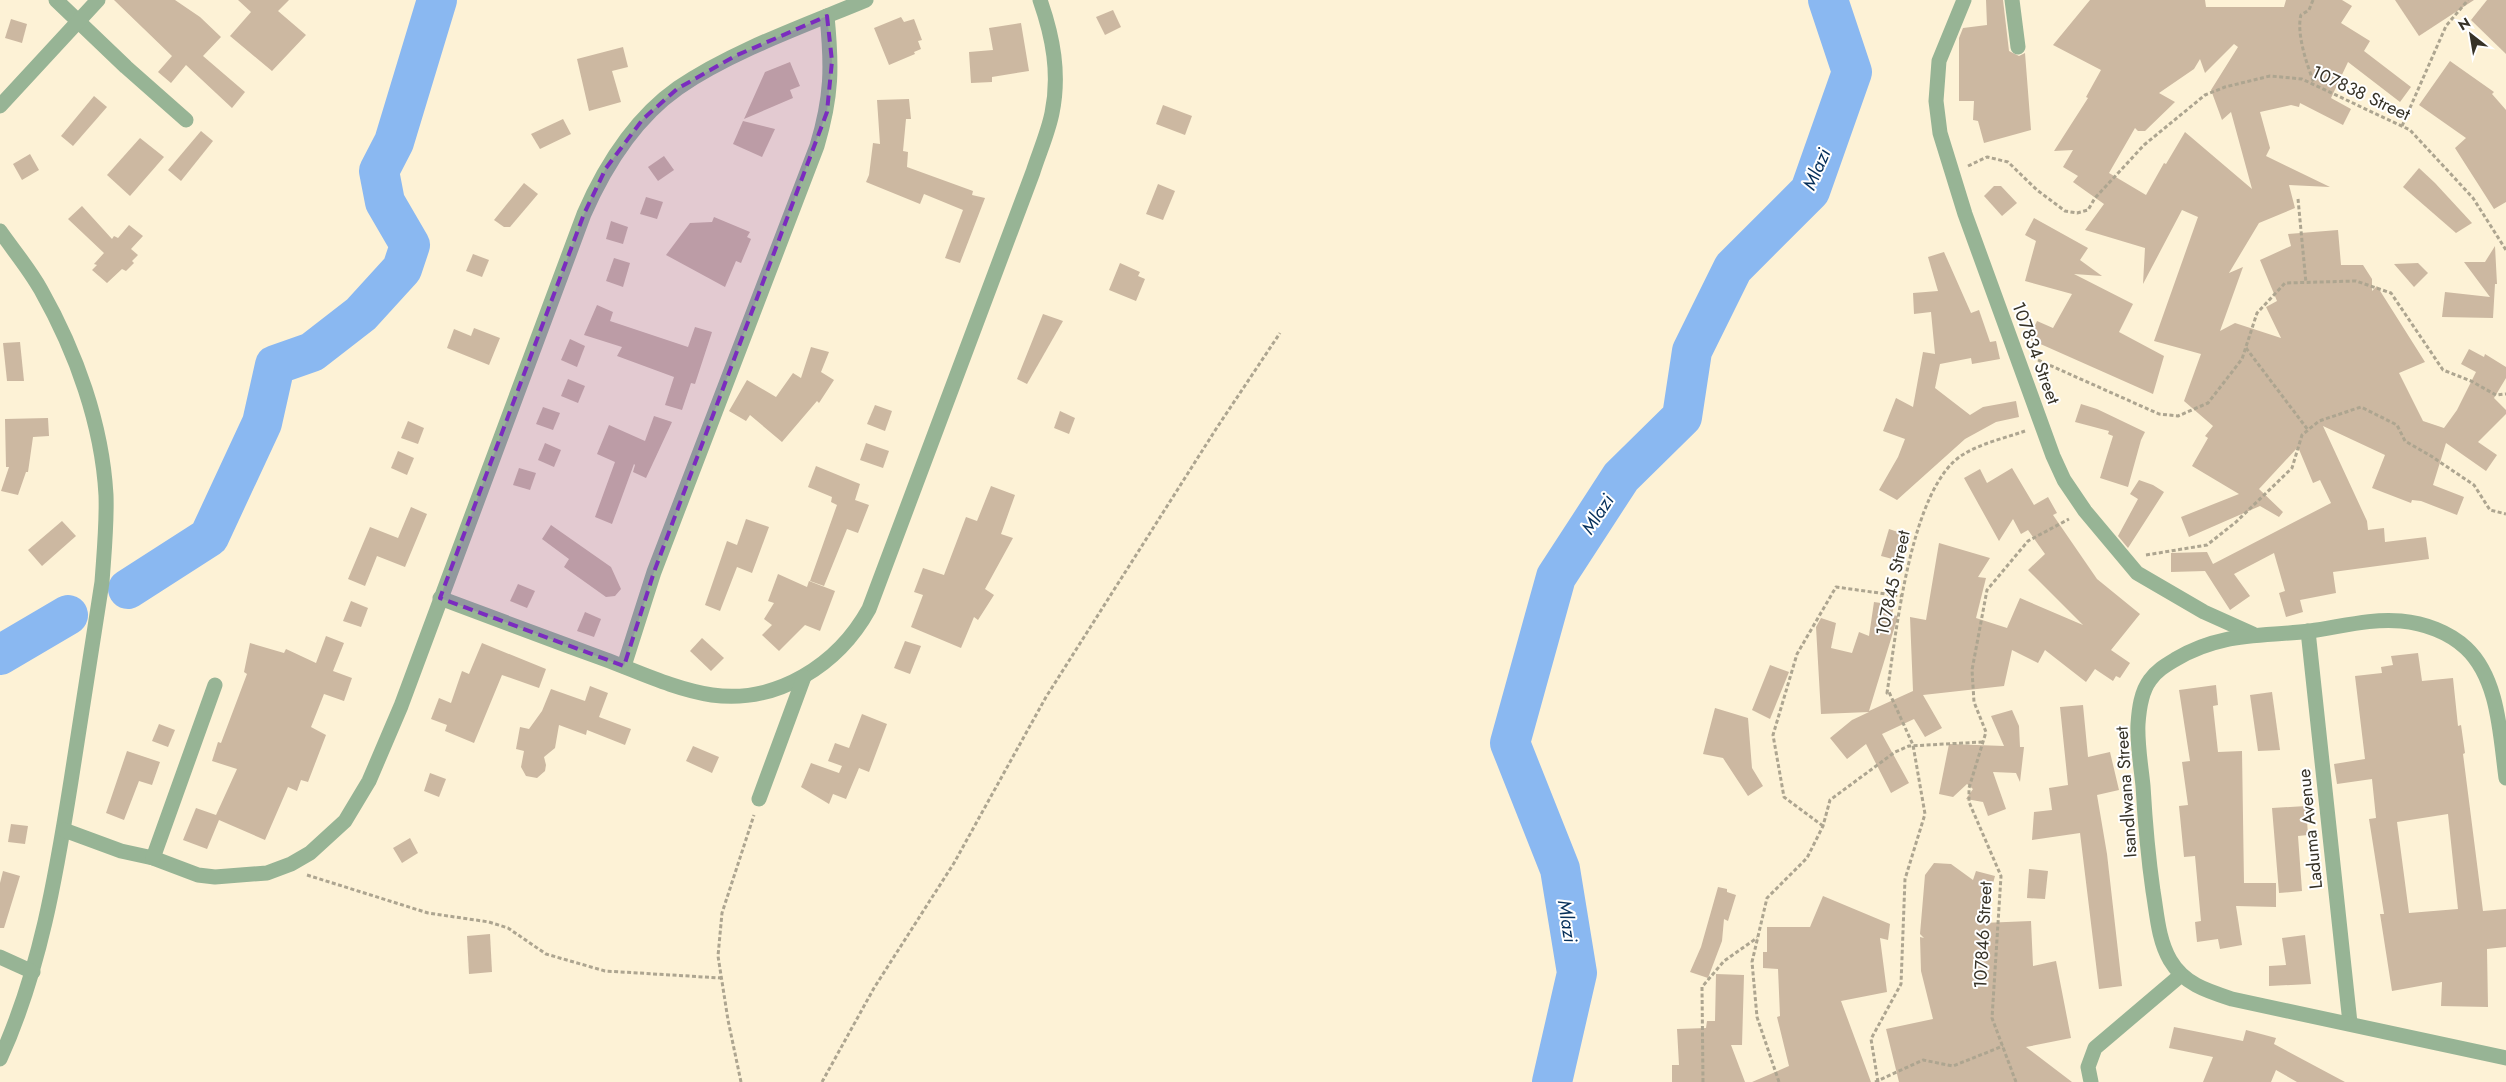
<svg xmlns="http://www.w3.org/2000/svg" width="2506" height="1082" viewBox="0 0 2506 1082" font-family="Jost,sans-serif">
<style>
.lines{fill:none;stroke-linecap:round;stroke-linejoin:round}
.river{stroke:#8ab8f1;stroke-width:40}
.building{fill:#ccb8a1;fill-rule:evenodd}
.path{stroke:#ada590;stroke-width:3;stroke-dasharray:4 2.5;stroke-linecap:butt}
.minor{stroke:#97b495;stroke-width:15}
.marked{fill:#7b2cbf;fill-opacity:0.2;stroke:#7b2cbf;stroke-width:4;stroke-dasharray:10 6;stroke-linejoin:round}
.labels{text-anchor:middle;stroke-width:4;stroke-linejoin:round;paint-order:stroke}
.street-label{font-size:18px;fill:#363227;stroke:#fff}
.water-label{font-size:19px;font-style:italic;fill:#052f5a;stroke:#fff}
</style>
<rect width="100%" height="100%" fill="#fdf2d6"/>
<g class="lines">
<!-- river -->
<g class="river">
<path d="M128,589l81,-52 53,-114 13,-58 37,-13 49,-38 41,-45 8,-24 -25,-43 -6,-31 15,-29 43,-142"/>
<path d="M0,655l68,-40"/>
<path d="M1552,1082l25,-109 -17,-104 -50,-126 46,-166 65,-100 61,-60 10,-66 41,-83 77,-77 42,-119 -24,-72"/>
</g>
</g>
<!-- building -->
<g class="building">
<path d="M114,0h61l25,17 21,20 -18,19 42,36 -13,16 -46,-43 -15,18 -13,-11 14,-16z"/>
<path d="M238,0h51l-11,11 28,24 -34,36 -42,-35 21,-24z"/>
<path d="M1986,0h17l6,51 10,5 6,-3 6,77 -47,13 -6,-22 -5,-1 1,-19h-15v-63l4,-10 24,-3z"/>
<path d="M2090,0h115l1,7h78l2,-7h56l10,6 -11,17 29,18 -6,10 47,36 -11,15 -52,-40 -17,36 20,11 -8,16 -43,-22 -1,4 -8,-2 -31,7 10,36 -4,8 64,31 -41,-2 6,23 -36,15 -30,50 14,-6 -23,64 15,-8 46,15 -15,-31 11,-6 -17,-41 31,-14 -3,-12 50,-4 3,35h22l9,14v12l5,-5 48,76 -26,11 24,48 21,7 13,-18 19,-38 -15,-8 8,-15 15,8 1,-3 21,13v11l-12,20 12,12v4l-28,28 19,13 -11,16 -40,-28 -13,42 31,12 -7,18 -36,-14 -9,-1 -1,3 -39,-15 13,-33 -62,-29 44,95 1,9 16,-2 1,14 41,-5 3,22 -96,13 3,21 -36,7 3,12 -17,5 -7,-24 6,-2 -11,-38 -40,21 16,22 -20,14 -25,-39 -34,1v-19l36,-1 6,12 118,-61 -11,-23 -7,3 -15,-36 -39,42 24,23 -4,5 -19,-11 -71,31 -8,-20 58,-23 -47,-28 16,-28 -3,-2 8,-10 -29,-25 17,-47 -47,-13 44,-124 -16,-7 -39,74 2,-36 -60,-18 19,-26 -31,-22 5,-6 -15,-9 10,-17 -19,1 34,-53 -2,-1 15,-27 -48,-25zM2234,44l4,3 -27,43 11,30 9,-8 21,77 -67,-57 -19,32 -2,-1 -18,32 -37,-22 26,-45 3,3h7l30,-29 -16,-9 35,-24 6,-10 5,14z"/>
<path d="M2395,0h79l-55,36z"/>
<path d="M2487,0h19v54l-35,-34z"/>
<path d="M1113,10l8,17 -16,8 -9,-18z"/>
<path d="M901,17l3,5 10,-3 8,21 -4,1 3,8 -7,3 1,2 -26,11 -15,-37z"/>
<path d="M11,19l16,5 -5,19 -17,-5z"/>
<path d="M1021,23l8,48 -37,6v5l-21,1 -2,-31 24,-2 -4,-22z"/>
<path d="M623,47l5,20 -16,4 9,31 -32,9 -12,-52z"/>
<path d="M2450,61l44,31 -2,2 14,16v92l-12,7 -39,-61 11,-10 -47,-33z"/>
<path d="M790,62l10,24 -10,4 3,8 -49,21 21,-47z"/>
<path d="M94,96l13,11 -34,39 -12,-10z"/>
<path d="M909,99l2,20h-5l-3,32 5,1 -1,15 66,24 -1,4 13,3 -25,65 -15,-5 18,-48 -39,-16 -4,10 -54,-22 3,-7 4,-32 7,1 -3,-44z"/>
<path d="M1163,105l29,11 -7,19 -29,-11z"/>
<path d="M563,119l8,15 -31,15 -9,-15z"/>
<path d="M743,121l32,8 -13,28 -29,-13z"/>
<path d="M201,131l12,10 -32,40 -13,-11z"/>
<path d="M140,138l24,19 -34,39 -23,-21z"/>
<path d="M30,154l9,16 -17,10 -9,-16z"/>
<path d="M664,156l10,14 -16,11 -10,-14z"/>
<path d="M2419,168l16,15 37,40 -16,10 -53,-46z"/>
<path d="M524,183l14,11 -28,33h-6l-10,-7z"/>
<path d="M1158,184l17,7 -12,29 -17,-6z"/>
<path d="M1994,186h7l16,17 -15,13 -18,-20z"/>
<path d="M646,197l17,5 -6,17 -17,-5z"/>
<path d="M82,206l30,33 2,-3 4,2 11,-13 14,11 -12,13 7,6 -6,6 2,2 -8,8 -4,-2 -15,14 -15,-13 5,-5 -3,-1 10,-11 -36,-34z"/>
<path d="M714,217l36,15 -3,5 4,2 -10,24 -5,-2 -11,26 -59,-32 24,-32 22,-1z"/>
<path d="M2034,218l54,30 -8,12 22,16 -28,-2 59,30 -14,28 45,24 -11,38 -124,-55 8,-18 16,7 19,-34 -47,-13 11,-40 -11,-6z"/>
<path d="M611,221l17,6 -5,17 -17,-5z"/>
<path d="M2495,246l2,38h-2l-2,34 -51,-1 3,-25 45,5 -26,-35h21z"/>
<path d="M1944,252l27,61 8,-3 11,32 6,-1 4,18 -28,5 -1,-6 -31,6 -5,24 35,27 13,-8 33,-6 3,16 -23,5 -31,17 -68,61 -18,-10 19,-33 7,-18 -22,-8 13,-33 17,9 10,-55 12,2 -4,-42 -17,2 -1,-21 25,-2 -10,-34z"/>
<path d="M473,254l16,6 -7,17 -16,-6z"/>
<path d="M614,258l16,5 -7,24 -17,-6z"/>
<path d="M1120,263l20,9 -2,4 7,3 -9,22 -27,-11z"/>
<path d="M2418,263l10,10 -14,14 -20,-23z"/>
<path d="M597,305l16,7 -3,9 78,26 7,-20 17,5 -17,52 -4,-1 -9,27 -17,-5 9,-28 -57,-21 5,-9 -38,-12z"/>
<path d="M1043,314l20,7 -36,63 -10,-5z"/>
<path d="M474,328l26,10 -11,27 -42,-17 7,-19 17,7z"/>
<path d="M570,339l15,7 -8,21 -16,-7z"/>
<path d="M20,342l4,39h-17l-4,-38z"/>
<path d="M811,347l18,5 -8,20 13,8 -15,23 -2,-2 -35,41 -32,-27 -4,6 -17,-10 18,-31 29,17 17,-24 8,5z"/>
<path d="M568,379l17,7 -7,17 -17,-7z"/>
<path d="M2081,404l16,5 48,23 -4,8 -13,47 -28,-9 13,-42 -5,-2 1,-3 -34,-9z"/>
<path d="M875,405l17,6 -7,20 -18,-7z"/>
<path d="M543,407l17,6 -7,17 -17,-6z"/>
<path d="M1060,411l15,7 -6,16 -15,-6z"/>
<path d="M654,416l18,6 -26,56 -13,-6 2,-7 -1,-1 -22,60 -17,-7 20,-55 -18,-8 12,-29 36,16z"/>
<path d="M48,418l1,18 -16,1 -5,35h-2l-8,23 -17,-4 8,-24h-3l-1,-48z"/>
<path d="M408,421l16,7 -6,16 -17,-6z"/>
<path d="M545,443l16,7 -7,17 -16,-7z"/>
<path d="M866,443l23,8 -6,17 -23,-8z"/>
<path d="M398,451l16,7 -7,17 -16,-7z"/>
<path d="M816,466l44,18 -5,16 14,5 -11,28 -11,-4 -23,57 -14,-5 27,-76 -6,-3 1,-5 -24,-10z"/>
<path d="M519,468l17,5 -6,17 -17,-5z"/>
<path d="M2012,468l22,37 14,-8 9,16 -4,2 44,64 43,35 -29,36 19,13 -10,15 -4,-2 -3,5 -18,-12 -9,13 -41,-32 -7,13 -26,-13 -8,36 -81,9 19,33 -17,9 -11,-18 -32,15 27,49 -18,10 -25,-49 -19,15 -17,-21 22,-18 17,-8 -48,2 -5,-87 5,-9 15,5 -5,25 21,5 7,-21 10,4 5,-34 20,3 -2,10 6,1 -29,95 44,-20 -3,-74 16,3 13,-77 51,15 -12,19 8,1 -10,40 31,10 13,-30 63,27 -55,-55 17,-16 -17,-24 -7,4 -8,-15 -14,22 -35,-63 16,-9 7,14z"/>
<path d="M2139,480l14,5 11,7 -36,56 -10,-12 20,-37 -8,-5z"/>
<path d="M991,486l24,9 -14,39 12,4 -28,51 9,6 -16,25 -4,-3 -13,31 -50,-21 12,-32 -9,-3 9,-24 21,7 22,-58 11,4z"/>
<path d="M411,507l16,7 -22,53 -28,-11 -12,30 -17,-7 22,-52 28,11z"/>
<path d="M746,519l23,8 -17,46 -15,-6 -17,44 -15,-6 22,-64 10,4z"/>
<path d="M62,521l14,15 -34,30 -14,-16z"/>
<path d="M551,525l60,42 10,22 -6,7 -9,1 -42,-30 5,-8 -27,-20z"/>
<path d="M1889,529l18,6 -7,26 -19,-5z"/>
<path d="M778,574l29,13 2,-6 26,10 -15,40 -15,-6 -26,26 -17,-16 10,-10 -8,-6 10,-16 -6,-2z"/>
<path d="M518,584l17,7 -8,17 -17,-7z"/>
<path d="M351,601l17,7 -7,19 -18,-6z"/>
<path d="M585,612l16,7 -7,18 -17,-6z"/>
<path d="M326,636l18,7 -11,28 19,7 -8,23 -20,-7 -13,33 15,8 -18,47 -7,-2 -4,11 -9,-4 -23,53 -46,-20 -12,29 -24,-9 13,-32 20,7 21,-46 -25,-8 6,-19 3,1 26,-69 -3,-2 6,-29 34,10 2,-4 30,14z"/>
<path d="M702,638l22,20 -13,13 -21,-20z"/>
<path d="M905,641l16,5 -11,28 -16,-6z"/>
<path d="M482,643l64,26 -7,19 -37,-13 -28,68 -29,-12 2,-6 -16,-6 8,-21 12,5 11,-32 7,3z"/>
<path d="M2418,653l4,28 31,-3 5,48 3,-1 4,28 -2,1 20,157 23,-2v38l-19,2 1,58 -47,-1 1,-24 -50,9 -12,-77h4l-15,-95 7,-1 -4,-39 -35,5 -3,-20 31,-5 -10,-83 27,-3 -1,-6 12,-2 -2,-9zM2448,814l10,95 -49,4 -12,-91z"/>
<path d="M1770,665l19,7 -19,47 -18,-9z"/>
<path d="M2216,685l2,20 -5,1 5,46 24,-1 2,132h32v24l-40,-1 6,39 -22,4 -2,-10 -21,3 -2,-20 6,-1 -6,-65 -11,1 -5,-51 9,-1 -6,-43 8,-1 -11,-71z"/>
<path d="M590,686l18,7 -9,24 32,12 -6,16 -38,-15 -1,5 -27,-10 -4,23 -11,9 2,8 -1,6 -8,7 -11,-2 -5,-9 3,-16 -8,-2 4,-22 9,2 13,-18 9,-22 34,12z"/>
<path d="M2272,692l8,58 -22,1 -8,-56z"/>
<path d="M2083,705l5,52 22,-5 9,38 -22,5 10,59 15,132 -23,3 -19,-156 -48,7 2,-28 18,-2 -3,-22 19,-3 -8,-78z"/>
<path d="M1715,708l33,10 4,50 11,18 -15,10 -25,-38 -20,-4z"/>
<path d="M2012,710l7,16 1,21h4l-4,35 -4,-9 -23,-1 13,37 -18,7 -5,-14 -17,-3 7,-10 -6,-5 -14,13 -14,-3 10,-50 55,2 -13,-30z"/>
<path d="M862,714l25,10 -18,48 -10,-4 -13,31 -13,-5 -4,10 -28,-17 10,-24 28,10 3,-7 -14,-5 7,-18 14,5z"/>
<path d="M159,724l16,6 -7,17 -16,-6z"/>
<path d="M693,746l26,11 -7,16 -26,-12z"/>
<path d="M127,751l33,11 -8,23 -13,-4 -15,39 -18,-7z"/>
<path d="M430,773l16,6 -7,18 -15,-6z"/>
<path d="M2306,806l2,29 -10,1 4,55 -23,2 -7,-85z"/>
<path d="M11,824l17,2 -3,18 -17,-2z"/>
<path d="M410,838l8,15 -16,10 -9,-15z"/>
<path d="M1934,863l17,1 22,16 3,-9 19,5 -13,47 49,-2 2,45 23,-5 15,77 -45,9 46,35h-173l-13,-53 47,-10 -12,-48 -1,-34 4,1 -4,-4 5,-59z"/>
<path d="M2029,869l19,2 -3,28 -18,-1z"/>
<path d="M3,871l17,5 -16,52h-4v-45z"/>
<path d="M1718,887l9,2v3l9,3 -8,26 -4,-2 -2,22 -14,37 -18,-6 11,-25z"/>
<path d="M1823,896l67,28 -2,16 -8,-2 7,54 -46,9 30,81h-119l37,-16 -12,-49 3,-1 -2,-47 -15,-1v-16h4v-25h43z"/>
<path d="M490,934l2,38 -23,2 -2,-38z"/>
<path d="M2305,935l6,49 -42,2v-20l17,-1 -4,-27z"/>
<path d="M1716,974l28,1 -2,70h-11l14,37h-73v-17h7l-2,-36 29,-1 1,-7h8z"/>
<path d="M2174,1027l69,14 3,-11 30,8 -2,6 71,38h-48l-21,-12 -5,12h-68l10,-25 -44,-9z"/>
</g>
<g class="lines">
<!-- path -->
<g class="path">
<path d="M2313,0l-4,10 -8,5c-5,18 6,50 13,68"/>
<path d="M2402,126l44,-100 22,-26"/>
<path d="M1968,166l19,-9 21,5 29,28 28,21 12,2 11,-3 7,-12 49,-53 61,-50 20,-8 45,-11 32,3 108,51 63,68 33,52"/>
<path d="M2298,199l8,84"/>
<path d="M2246,348l62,82"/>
<path d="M2038,360l121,54 19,2 30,-13 34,-44 15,-46 28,-30 71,-2 35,12 52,77 28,11 25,14 10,-1"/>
<path d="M2146,555l61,-10 29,-23 56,-54 10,-33 17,-14 42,-14 36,18 8,16 26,15 43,29 16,25 16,4"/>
<path d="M1823,826l-39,-29 -11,-62 24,-81 39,-67 65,9"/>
<path d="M307,875l121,38 61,9 19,6 38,26 59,17 116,7"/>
<path d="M741,1082l-13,-62 -10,-64 4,-43 32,-98"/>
<path d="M822,1082l52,-94 80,-125 92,-166 170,-268 64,-96"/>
<path d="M1703,1082l-1,-95 22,-26 33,-23"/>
<path d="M1779,1082l-22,-65 -5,-55 15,-64 40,-40 16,-32 7,-26 65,-48 14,-6 73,-4"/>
<path d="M1875,1082l48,-22 30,6 50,-20"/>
<path d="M1878,1082l-7,-43 30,-55 4,-105 20,-65 -12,-69 -24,-53 -2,1c9,-57 23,-208 77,-239 18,-11 41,-16 61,-23"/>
<path d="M2016,1082l-24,-64 9,-142 -32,-74v-14l17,-56 -12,-30 -2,-32 15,-80 41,-49 41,-22"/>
</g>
<!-- minor -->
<g class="minor">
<path d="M56,0l70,67 60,53"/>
<path d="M1964,0l-25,61 -3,40 4,32 25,81 88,242 11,24 21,31 52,62 67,39 49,22"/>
<path d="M2012,0l6,47"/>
<path d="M0,106l98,-106"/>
<path d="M0,231c14,20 30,39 41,59 35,62 61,134 65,205 1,29 -2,58 -4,87 -10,66 -20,132 -31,199 -15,95 -31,190 -71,278"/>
<path d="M440,598c54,20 109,41 164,61 35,13 70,30 108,36 65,9 126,-30 157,-86l164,-437c6,-19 15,-39 19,-59 8,-39 1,-76 -12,-113"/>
<path d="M2308,631l42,392"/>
<path d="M624,666l30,-94 163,-426c15,-50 15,-79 10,-130"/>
<path d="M2506,778c-6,-43 -7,-99 -40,-130 -17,-16 -42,-25 -65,-27 -30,-3 -61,6 -91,10 -50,6 -89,1 -134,28 -10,6 -19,11 -26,21 -9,12 -11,29 -12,44 -1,20 3,42 5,62 2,35 5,70 10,105 4,23 5,48 17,69 14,24 37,31 62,39l274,59"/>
<path d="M759,799l45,-122"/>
<path d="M64,830l57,21 32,7 45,17 17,2 52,-4 24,-9 19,-11 35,-32 24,-40 32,-75 183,-492c21,-48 50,-95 94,-126 54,-37 128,-63 188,-88"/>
<path d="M153,858l62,-173"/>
<path d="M0,957l33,15"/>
<path d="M2091,1082l-3,-15 7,-19 86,-73"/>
</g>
</g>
<!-- marked area -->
<path class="marked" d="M827,16l5,45 -5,51 -173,460 -30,94 -184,-68 144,-384 22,-46 37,-49 34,-30 58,-33z"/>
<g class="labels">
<!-- street labels -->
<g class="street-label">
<text transform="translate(2361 93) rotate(25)" y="6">107838 Street</text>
<text transform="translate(2036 353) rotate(70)" y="6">107834 Street</text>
<text transform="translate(1893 583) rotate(-78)" y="6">107845 Street</text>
<text transform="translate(2126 792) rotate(-94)" y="6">Isandlwana Street</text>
<text transform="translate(2310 829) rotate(-96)" y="6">Laduma Avenue</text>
<text transform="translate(1983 935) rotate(-87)" y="6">107846 Street</text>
</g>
<!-- water labels -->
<g class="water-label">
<text transform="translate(1816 169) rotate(-67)" y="7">Mlazi</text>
<text transform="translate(1597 514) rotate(-57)" y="7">Mlazi</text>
<text transform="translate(1568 921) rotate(81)" y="7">Mlazi</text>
</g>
</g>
<!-- north arrow -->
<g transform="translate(2471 35) rotate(329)" stroke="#ffffff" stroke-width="4" paint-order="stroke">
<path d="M0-4L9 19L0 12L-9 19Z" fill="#363227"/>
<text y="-8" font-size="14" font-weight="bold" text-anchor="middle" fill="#363227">N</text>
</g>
</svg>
